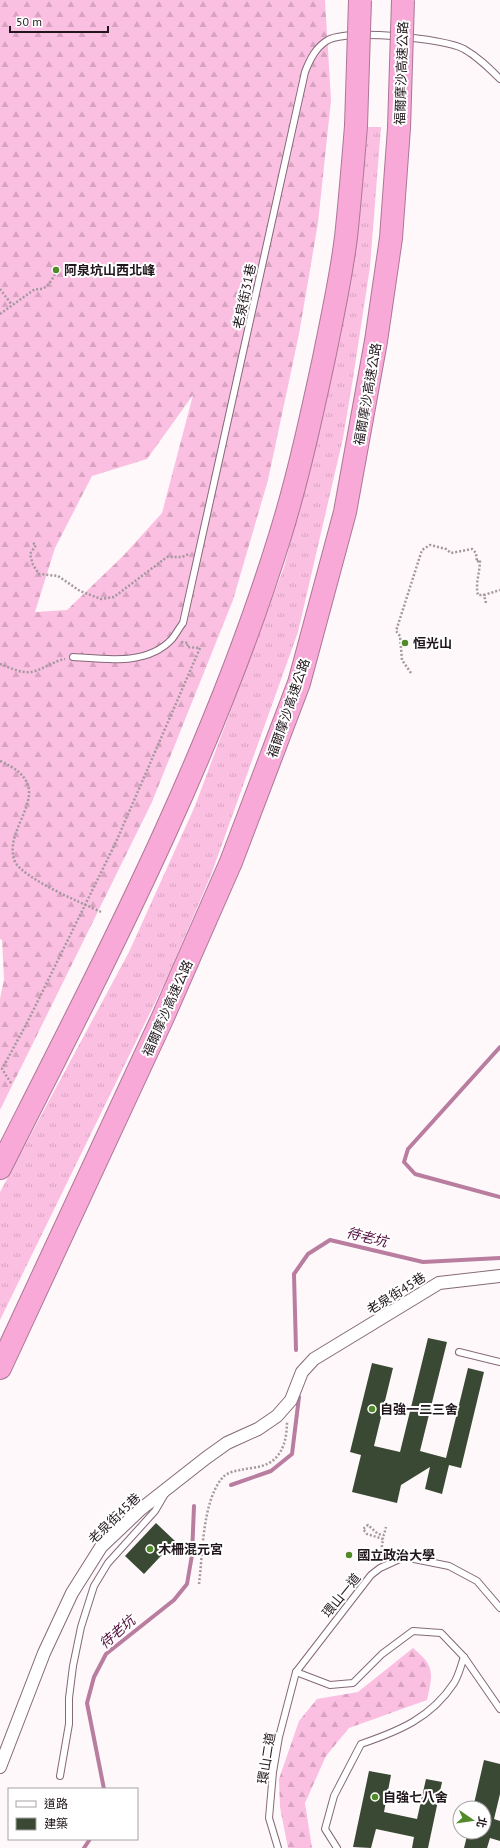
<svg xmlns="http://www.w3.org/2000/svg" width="500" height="1848" viewBox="0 0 500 1848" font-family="'PT Sans','Noto Sans TC',sans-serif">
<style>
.grass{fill:url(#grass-tufts)}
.forest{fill:url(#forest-firs);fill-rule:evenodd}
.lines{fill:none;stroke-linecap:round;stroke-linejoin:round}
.stream{stroke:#b97da0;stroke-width:4}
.building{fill:#3a4933}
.lane-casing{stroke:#846978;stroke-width:8}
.street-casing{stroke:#846978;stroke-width:14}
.highway-casing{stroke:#ad7696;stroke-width:24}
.path{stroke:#a1999d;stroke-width:2.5;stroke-dasharray:2 2;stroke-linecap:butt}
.lane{stroke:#fff;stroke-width:6}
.street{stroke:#fff;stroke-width:12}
.highway{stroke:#f9a9d8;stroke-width:22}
.highway-bridge-casing{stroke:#ad7696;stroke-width:24;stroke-linecap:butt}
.highway-bridge{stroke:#f9a9d8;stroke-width:22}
.poi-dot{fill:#518b29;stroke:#fff;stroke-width:1.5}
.labels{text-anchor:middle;stroke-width:4;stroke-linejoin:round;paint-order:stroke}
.street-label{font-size:13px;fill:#20161c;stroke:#fff}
.poi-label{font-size:13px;font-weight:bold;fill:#20161c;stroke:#fff;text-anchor:start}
.water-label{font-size:14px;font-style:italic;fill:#530e3e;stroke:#fff}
</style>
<defs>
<pattern id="grass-tufts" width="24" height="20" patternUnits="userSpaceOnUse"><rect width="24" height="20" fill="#fbbfe1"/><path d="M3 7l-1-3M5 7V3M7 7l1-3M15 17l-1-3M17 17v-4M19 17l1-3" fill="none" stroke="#d7a3c0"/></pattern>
<pattern id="forest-firs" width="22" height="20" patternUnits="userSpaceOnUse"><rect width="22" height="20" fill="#fbbfe1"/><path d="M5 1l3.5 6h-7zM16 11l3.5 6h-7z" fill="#d7a3c0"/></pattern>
</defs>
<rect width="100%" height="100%" fill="#fef8fb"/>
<!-- grass -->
<path class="grass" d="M365,127h16l-11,140 -17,111 -10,60 -45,194 -87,243 -43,101 -168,344v-128l129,-240 66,-146 89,-239 17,-67z"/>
<!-- forest -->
<g class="forest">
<path d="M0,0h325l6,100 -13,123 -19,111 -31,146 -35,120 -81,202 -152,308v-111l4,-20 -2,-39 -2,-1zM193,395l-31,118 -38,42 -57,55 -32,2 20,-64 37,-72 55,-17z"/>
<path d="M413,1648c22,18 20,25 14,52l-78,28 -23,28 -21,47 7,45h-24l-8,-41 -1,-28 20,-58 18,-22 41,-7z"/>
</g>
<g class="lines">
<!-- stream -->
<g class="stream">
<path d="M500,1047l-92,102 -4,13 11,12 85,23"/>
<path d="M296,1350l-2,-76 14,-20 22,-14 93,22 77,-4"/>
<path d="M231,1485l40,-14 21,-17 7,-57"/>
<path d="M104,1789l-17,-86 7,-26 12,-23 68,-54 13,-16 5,-29 2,-49"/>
<path d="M84,1848l6,-9"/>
</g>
</g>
<!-- building -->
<g class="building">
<path d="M428,1338l19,4 -27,109 26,7 22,-90 16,4 -23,96 -12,-3 -7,29 -17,-5 5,-22 -29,18 -4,18 -45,-11 9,-37 -11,-3 22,-89 21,5 -19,78 26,6z"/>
<path d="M156,1523l19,18 -31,33 -19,-18z"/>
<path d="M484,1760l16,4v30l-6,25 6,2v20l-10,-3 -3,10h-23l4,-16h16v-24h-11z"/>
<path d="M369,1771l22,4 -7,37 33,7 9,-40 16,3 -14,66h-16l2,-11 -38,-8 -5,19 -18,-1z"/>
</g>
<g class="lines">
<!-- lane casing -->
<g class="lane-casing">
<g id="lane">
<path d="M73,657c33,2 74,9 99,-18 4,-5 7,-11 11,-16l122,-551c5,-13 11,-25 23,-32 21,-11 115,-2 136,9 14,8 25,19 36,30"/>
<path d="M459,1352l41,10"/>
<path d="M296,1672l34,13 23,-2 29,-29 31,-23 28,2 23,24 36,52"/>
<path d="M60,1776l9,-52v-26l4,-32 8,-39 13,-41 14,-23 47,-52 10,-17"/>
<path d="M278,1848l-9,-30 4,-46 6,-35 17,-65 75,-97 9,-7 24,-11 45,9 28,15 23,27"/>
<path d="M337,1848l-12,-19 9,-33 27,-52c38,-13 70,-26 93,-61 5,-8 7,-18 10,-26"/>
</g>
</g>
<!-- street casing -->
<g class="street-casing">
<path id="street" d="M0,1767l44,-114 28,-60 29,-46 40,-38 65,-51 21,-15 31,-14 19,-13 14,-16 11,-28 12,-13 125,-76 61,-7"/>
</g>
<!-- highway casing -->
<g class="highway-casing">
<g id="highway">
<path d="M0,1168c104,-206 212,-411 280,-632 18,-58 31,-118 44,-178 8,-40 17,-80 22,-121 4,-37 7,-74 10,-111"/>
<path d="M0,1368l163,-351 68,-155 68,-179 46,-171 31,-171 15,-103 8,-110"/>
</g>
</g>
<!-- path -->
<g class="path">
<path d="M0,289l12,16"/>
<path d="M0,314l35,-25c13,2 16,-9 22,-18"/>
<path d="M33,543l3,2 -6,9 3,11 6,9 19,2 22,15 21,8 13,-2 53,-40h15l7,-3"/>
<path d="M486,603l-2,-8 16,-5"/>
<path d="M0,664c11,4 23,11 35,7 10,-3 19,-10 30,-12"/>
<path d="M411,673l-9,-13 -2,-24 -4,-5 26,-81 8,-5 16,4 5,4 21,-4 4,4 1,9 3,-2c0,12 -5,24 -2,35h6"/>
<path d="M0,761c64,28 0,64 15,101 11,18 65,40 86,50"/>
<path d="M11,1083l-9,-14 25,-46 89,-181 84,-194 -13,-1 1,-4 -7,-1"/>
<path d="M380,1559l3,-20 -16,-5 -4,-5 5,-4 10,9 6,1 2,-8"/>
<path d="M199,1584c4,-31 3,-83 24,-107 4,-4 11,-6 17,-7 8,-2 19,-2 27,-6 16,-7 20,-26 20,-42"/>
</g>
<!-- lane -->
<use href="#lane" class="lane"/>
<!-- street -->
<use href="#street" class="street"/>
<!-- highway -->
<use href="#highway" class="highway"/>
<!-- highway-bridge casing -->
<g class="highway-bridge-casing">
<g id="highway-bridge">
<path d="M356,126l4,-126"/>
<path d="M399,128l4,-128"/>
</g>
</g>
<!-- highway-bridge -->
<use href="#highway-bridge" class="highway-bridge"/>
</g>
<!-- markers -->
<g class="poi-dot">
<circle cx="56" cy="270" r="4"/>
<circle cx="405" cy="643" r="4"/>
<circle cx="372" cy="1409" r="4"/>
<circle cx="150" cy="1549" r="4"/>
<circle cx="349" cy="1555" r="4"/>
<circle cx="375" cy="1797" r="4"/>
</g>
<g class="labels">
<!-- street labels -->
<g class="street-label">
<text transform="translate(401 73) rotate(-88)" y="5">福爾摩沙高速公路</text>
<text transform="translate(244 296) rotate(-78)" y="5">老泉街31巷</text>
<text transform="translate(367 394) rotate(-80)" y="5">福爾摩沙高速公路</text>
<text transform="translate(288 708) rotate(-71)" y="5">福爾摩沙高速公路</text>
<text transform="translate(167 1008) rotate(-66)" y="5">福爾摩沙高速公路</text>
<text transform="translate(396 1293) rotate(-32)" y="5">老泉街45巷</text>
<text transform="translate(114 1518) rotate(-44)" y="5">老泉街45巷</text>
<text transform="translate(341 1595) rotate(-51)" y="5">環山一道</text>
<text transform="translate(266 1758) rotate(-81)" y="5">環山二道</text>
</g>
<!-- poi labels -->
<g class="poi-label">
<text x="64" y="275">阿泉坑山西北峰</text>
<text x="413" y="648">恒光山</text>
<text x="380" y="1414">自強一二三舍</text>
<text x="158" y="1554">木柵混元宮</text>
<text x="357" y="1560">國立政治大學</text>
<text x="383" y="1802">自強七八舍</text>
</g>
<!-- water labels -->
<g class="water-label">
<text transform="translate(367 1237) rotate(14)" y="5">待老坑</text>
<text transform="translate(117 1632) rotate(-41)" y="5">待老坑</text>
</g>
</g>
<!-- legend -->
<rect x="8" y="1788" width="130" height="52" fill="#ffffff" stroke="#a6a2a4"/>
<rect x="16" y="1801" width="20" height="6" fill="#ffffff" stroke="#a6a2a4"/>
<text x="44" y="1808" font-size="12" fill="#20161c">道路</text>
<rect x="16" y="1818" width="20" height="12" fill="#3a4933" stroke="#a6a2a4"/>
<text x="44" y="1828" font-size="12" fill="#20161c">建築</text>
<!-- north arrow -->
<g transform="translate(472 1820) rotate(103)"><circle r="19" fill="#ffffff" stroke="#a6a2a4"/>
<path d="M0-3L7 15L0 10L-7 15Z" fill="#518b29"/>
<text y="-6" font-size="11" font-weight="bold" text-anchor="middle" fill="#20161c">北</text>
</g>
<!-- scale -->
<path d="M10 26v6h98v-6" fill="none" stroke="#20161c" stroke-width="2"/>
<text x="16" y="26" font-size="12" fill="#20161c" stroke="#ffffff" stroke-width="3" paint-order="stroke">50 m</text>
</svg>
